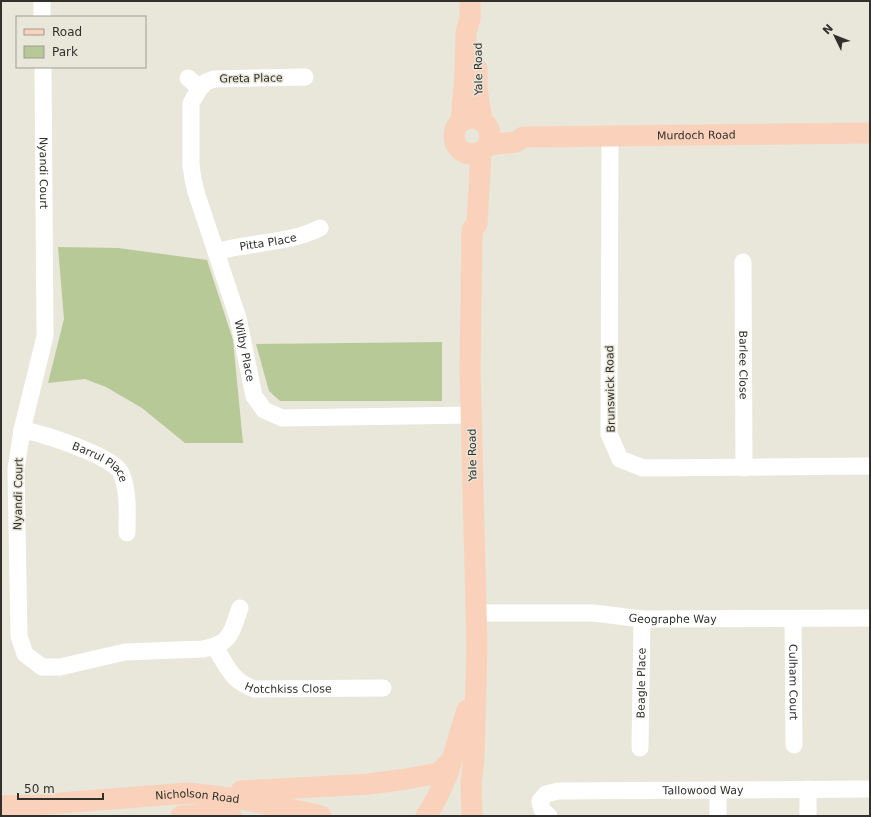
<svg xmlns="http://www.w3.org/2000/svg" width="871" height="817" viewBox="0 0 871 817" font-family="'DejaVu Sans',sans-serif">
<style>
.green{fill:#b7c997}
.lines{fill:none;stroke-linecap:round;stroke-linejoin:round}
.minor{stroke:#fff;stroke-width:17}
.major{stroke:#fad1ba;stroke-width:21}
.labels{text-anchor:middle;stroke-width:3;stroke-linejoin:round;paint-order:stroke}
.street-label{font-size:11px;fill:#31302b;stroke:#e9e6da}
</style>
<rect width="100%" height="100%" fill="#e9e6da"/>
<!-- green -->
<g class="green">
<path d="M58,247l60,1 89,12 26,80 10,103h-58l-43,-35 -36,-21 -21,-8 -37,4 16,-64z"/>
<path d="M442,342v59h-162l-11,-10 -13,-47z"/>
</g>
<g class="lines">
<!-- minor -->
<g class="minor">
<path d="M42,1v16"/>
<path id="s1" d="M43,67l2,269 -23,94 -6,39 3,167 6,18 17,13h18l65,-15 78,-3c29,-5 28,-17 37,-41"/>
<path id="s2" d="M305,77l-91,2 -8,3 -6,6 -9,15v62l2,14 3,13 42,126 16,78 10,14 18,8 189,-3"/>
<path d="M188,78l12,10"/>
<path d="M610,137l-1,297 11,25 23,9 227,-2"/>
<path id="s3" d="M216,252c33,-10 72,-8 104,-24"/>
<path id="s4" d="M743,262l1,206"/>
<path id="s5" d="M22,430c19,3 92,26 99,43 8,18 6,40 6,60"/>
<path id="s6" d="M475,613h119l48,6 228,-1"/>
<path id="s7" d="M793,619l1,126"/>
<path id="s8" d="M215,647c12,19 17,35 40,42l128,-1"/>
<path id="s9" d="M640,748l2,-129"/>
<path d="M808,789v27"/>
<path d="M718,790v26"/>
<path id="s10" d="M549,816l-7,-6 -2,-9 6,-7 12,-3 312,-2"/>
</g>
<!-- major -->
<g class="major">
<path d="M477,69v20l5,32"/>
<circle cx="472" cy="136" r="18"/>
<path d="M461,122l4,-46 1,-43 4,-15v-17"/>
<path id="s11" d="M488,145l28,-3 7,-5 347,-4"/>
<path d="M241,791l128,-7 37,-5 33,-6 14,-14"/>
<path id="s12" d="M1,806l34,-1 153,-12 59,7 74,16"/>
<path d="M181,816l34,-2 16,2"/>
<path d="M426,816c23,-33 29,-69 41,-106"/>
<path d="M472,816l-1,-32 3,-27 3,-111 -7,-276 2,-140 5,-6 4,-72"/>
</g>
</g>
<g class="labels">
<!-- street labels -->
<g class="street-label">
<text transform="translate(478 69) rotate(-91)" y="4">Yale Road</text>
<text transform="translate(251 78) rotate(-1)" y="4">Greta Place</text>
<text dy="4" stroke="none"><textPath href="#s11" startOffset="210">Murdoch Road</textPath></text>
<text dy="4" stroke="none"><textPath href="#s1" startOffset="106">Nyandi Court</textPath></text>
<text dy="4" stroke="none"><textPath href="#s3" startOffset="53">Pitta Place</textPath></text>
<text dy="4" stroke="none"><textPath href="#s2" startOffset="381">Wilby Place</textPath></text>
<text dy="4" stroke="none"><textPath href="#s4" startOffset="103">Barlee Close</textPath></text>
<text transform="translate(610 389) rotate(-91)" y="4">Brunswick Road</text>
<text transform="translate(472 455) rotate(-91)" y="4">Yale Road</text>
<text dy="4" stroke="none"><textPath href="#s5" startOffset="86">Barrul Place</textPath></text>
<text transform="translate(18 494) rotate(-89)" y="4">Nyandi Court</text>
<text dy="4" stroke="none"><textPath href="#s6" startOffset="198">Geographe Way</textPath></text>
<text dy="4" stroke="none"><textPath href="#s7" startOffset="63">Culham Court</textPath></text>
<text dy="4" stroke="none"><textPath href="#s9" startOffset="65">Beagle Place</textPath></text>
<text dy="4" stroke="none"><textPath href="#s8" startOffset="93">Hotchkiss Close</textPath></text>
<text dy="4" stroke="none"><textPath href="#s10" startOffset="185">Tallowood Way</textPath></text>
<text dy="4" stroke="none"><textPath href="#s12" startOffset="197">Nicholson Road</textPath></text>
</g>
</g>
<!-- border -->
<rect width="871" height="817" fill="none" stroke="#31302b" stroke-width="4"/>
<!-- legend -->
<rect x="16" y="16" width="130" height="52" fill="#e9e6da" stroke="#9f9d94"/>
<rect x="24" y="29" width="20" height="6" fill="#fad1ba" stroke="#9f9d94"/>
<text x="52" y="36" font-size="12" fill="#31302b">Road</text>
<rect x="24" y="46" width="20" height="12" fill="#b7c997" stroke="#9f9d94"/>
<text x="52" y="56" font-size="12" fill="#31302b">Park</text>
<!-- north arrow -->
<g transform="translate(835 36) rotate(313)" stroke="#e9e6da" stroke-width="3" paint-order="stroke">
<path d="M0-3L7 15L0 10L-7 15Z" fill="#31302b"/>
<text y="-6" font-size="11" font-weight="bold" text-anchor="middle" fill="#31302b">N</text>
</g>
<!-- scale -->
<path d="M18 793v6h85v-6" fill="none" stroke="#31302b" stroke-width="2"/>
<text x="24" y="793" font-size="12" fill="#31302b" stroke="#e9e6da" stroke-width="3" paint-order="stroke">50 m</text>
</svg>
